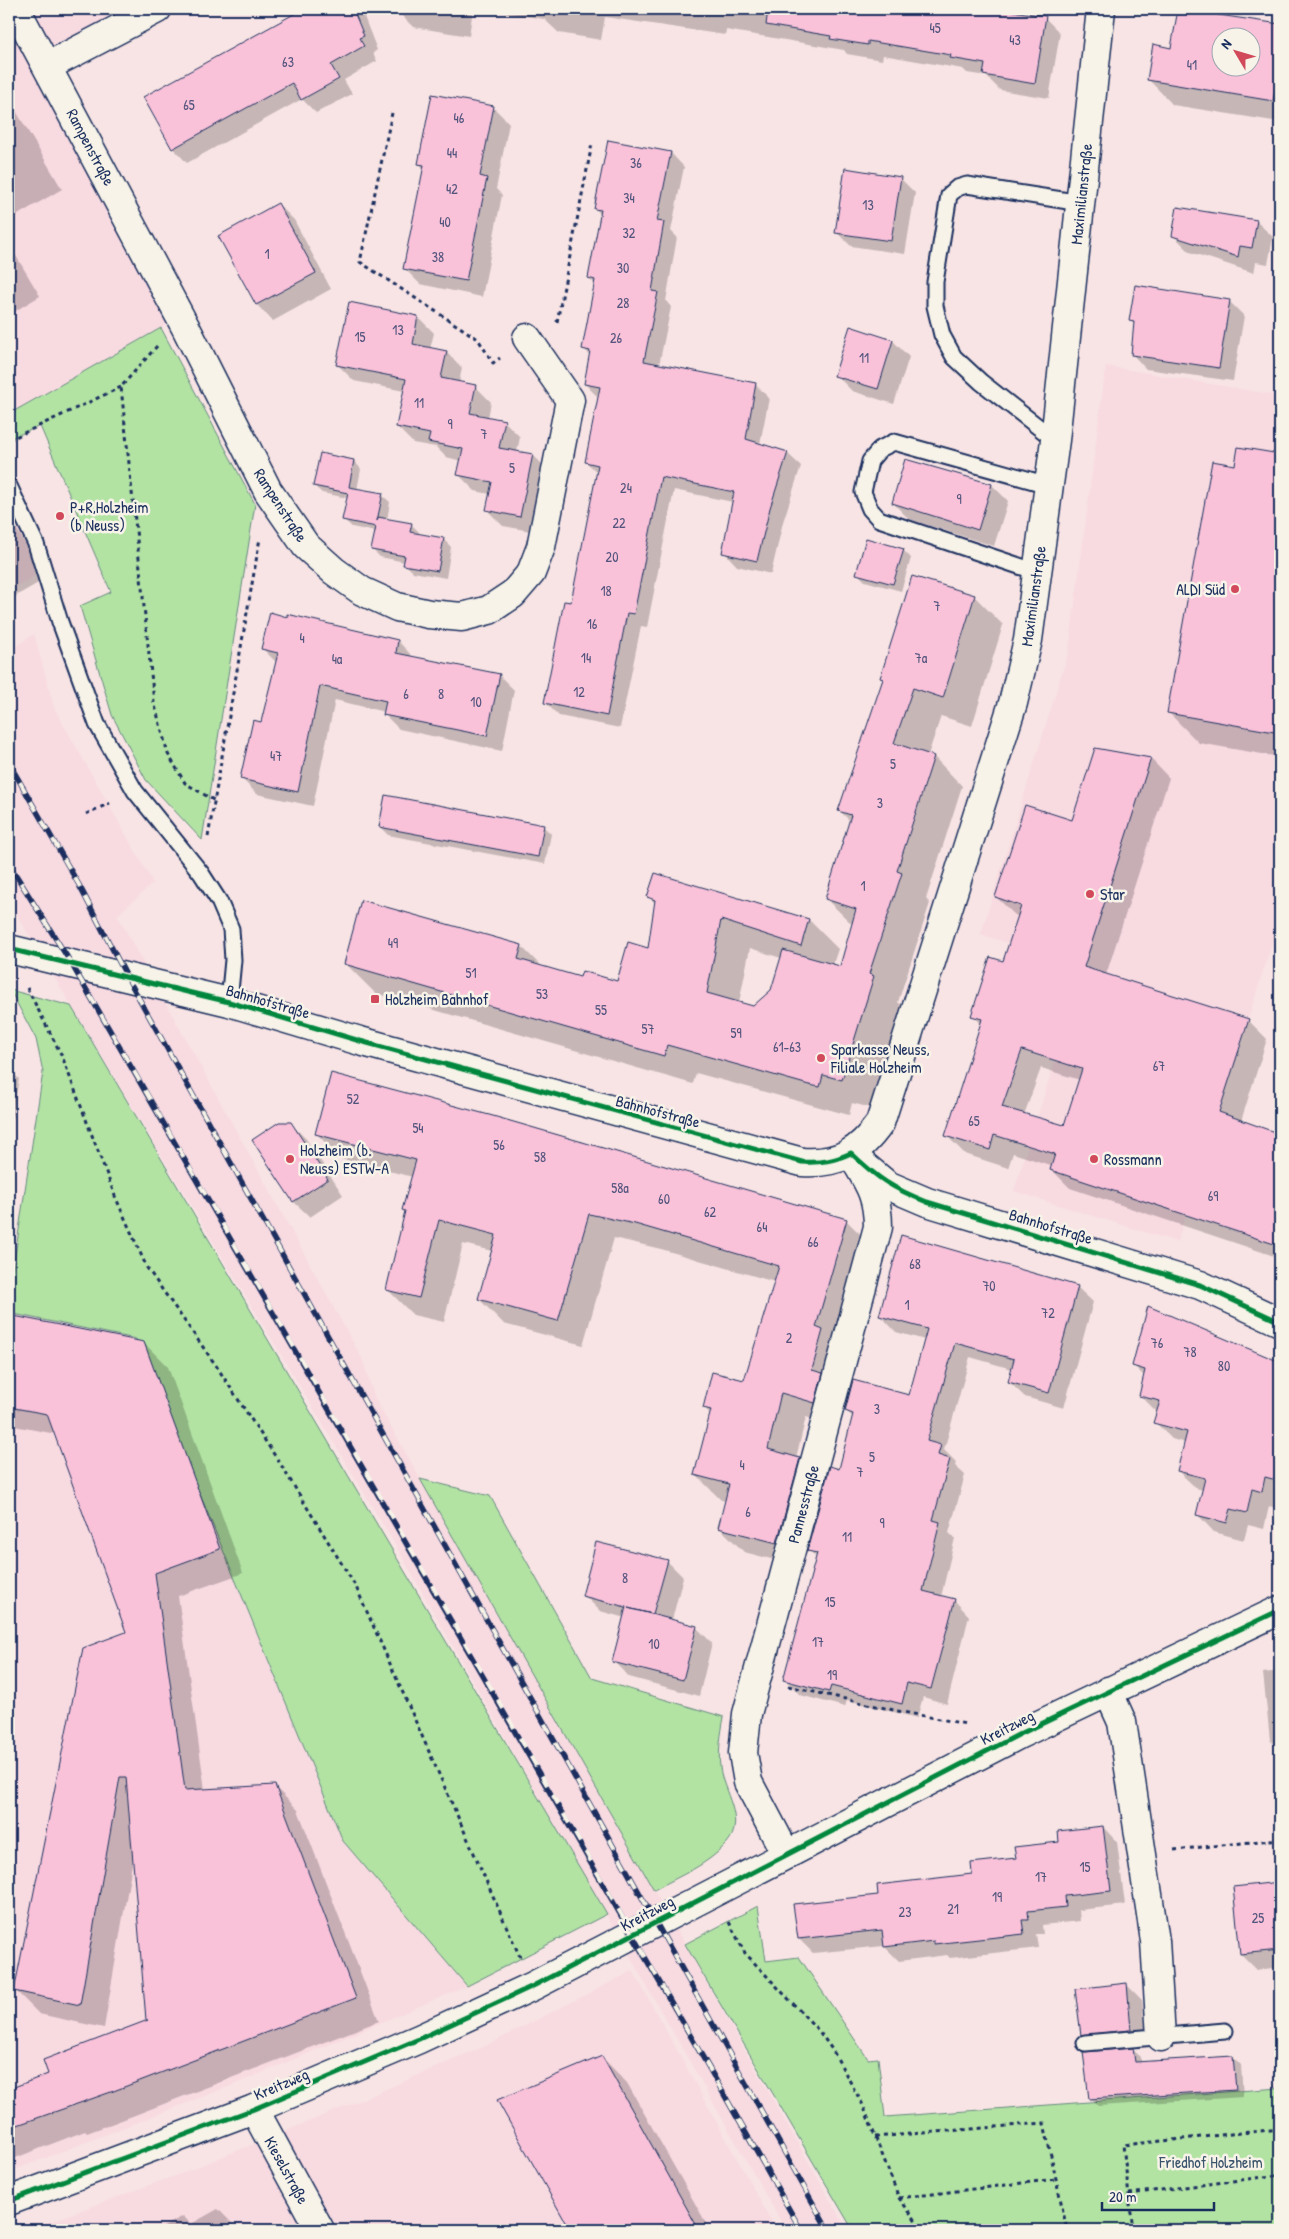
<svg xmlns="http://www.w3.org/2000/svg" width="1289" height="2239" viewBox="0 0 1289 2239" font-family="'Patrick Hand',sans-serif">
<style>
.built{fill:#f8dae1}
.green{fill:#b2e3a3;stroke:#668980}
.shadow{fill:#0003;fill-rule:evenodd}
.building{fill:#f9c2d9;stroke:#1b2f5e;fill-rule:evenodd}
.lines{fill:none;stroke-linecap:round;stroke-linejoin:round}
.service-casing{stroke:#1b2f5e;stroke-width:19}
.minor-casing{stroke:#1b2f5e;stroke-width:31}
.secondary-casing{stroke:#1b2f5e;stroke-width:31}
.path{stroke:#1b2f5e;stroke-width:3;stroke-dasharray:4 4;stroke-linecap:butt}
.service{stroke:#f7f3e8;stroke-width:15}
.minor{stroke:#f7f3e8;stroke-width:28}
.secondary{stroke:#f7f3e8;stroke-width:28}
.rail-casing{stroke:#1b2f5e;stroke-width:5.5}
.rail{stroke:#f7f3e8;stroke-width:4;stroke-dasharray:11;stroke-linecap:butt}
.cycleway-casing{stroke:#f7f3e8;stroke-width:8}
.cycleway{stroke:#00873e;stroke-width:5}
.poi-dot{fill:#d1495b;stroke:#f7f3e8;stroke-width:2}
.labels{text-anchor:middle;stroke-width:5;stroke-linejoin:round;paint-order:stroke}
.number-label{font-size:14px;fill:#52547d}
.street-label{font-size:16px;fill:#1b2f5e;stroke:#f7f3e8}
.poi-label{font-size:16px;fill:#1b2f5e;stroke:#f7f3e8;text-anchor:start}
.park-label{font-size:16px;fill:#39536c;stroke:#f7f3e8}
</style>
<rect width="100%" height="100%" fill="#f8e4e4"/>
<filter id="ink" filterUnits="userSpaceOnUse"><feTurbulence type="fractalNoise" baseFrequency=".02" numOctaves="2"/><feDisplacementMap in="SourceGraphic" scale="10" xChannelSelector="R" yChannelSelector="G"/><feConvolveMatrix kernelMatrix="1 2 1 2 8 2 1 2 1" color-interpolation-filters="sRGB"/></filter>
<g filter="url(#ink)">
<!-- built -->
<g class="built">
<path d="M9,9h139l-106,57 137,252 -170,96z"/>
<path d="M1106,366l174,30v522l-103,324 -163,-51 70,-222 -103,-35 88,-283z"/>
<path d="M9,513l19,35 7,28 -26,15z"/>
<path d="M34,634l20,74 99,175 -36,32 245,444 13,40 472,831h-61l-389,-682 -380,-633 -8,-2v-262z"/>
<path d="M9,1313l127,26 207,502 124,145 -232,98 -226,88z"/>
<path d="M633,1971l143,259h-748l155,-57 174,-71 131,-57z"/>
</g>
<!-- green -->
<g class="green">
<path d="M161,328l94,176 -53,336 -56,-60 -34,-65 -32,-109 31,-14 -71,-166 -31,13v-25z"/>
<path d="M10,990l61,16 536,908 -140,72 -124,-145 -207,-502 -127,-26v-18l34,-223 -7,-33z"/>
<path d="M420,1479l70,17 102,182 132,39c-3,17 -6,33 -4,50 2,24 27,53 7,76 -19,22 -48,33 -73,47z"/>
<path d="M758,1906l8,55 33,-4 69,102 10,-1 7,59 395,-29v142h-427l-168,-286z"/>
</g>
<!-- shadow -->
<g class="shadow">
<path d="M306,9h55l16,41 -4,3 4,8 -33,19 8,14 -36,19 -14,-14 -115,64 -14,-15 -29,-51z"/>
<path d="M398,9h75l-4,27 -56,-9 -15,-15z"/>
<path d="M485,9h513l47,9 15,15 -11,65 -49,-8 -14,-14 -19,-3 -4,-4 -80,-14 -1,5 -35,-6 -3,-4 -118,-20 -1,5 -120,-18 -4,23 -42,-7 -15,-14z"/>
<path d="M1179,9l101,16v97l-107,-17 -24,-25 23,-31zM1222,38h30v30h-30z"/>
<path d="M9,99l53,90 -53,31z"/>
<path d="M493,107l16,16 -13,66 6,6 -20,102 -62,-13 -16,-16 21,-99 -6,-5z"/>
<path d="M671,153l13,14 -13,64 6,6 -11,64 5,6 -12,58 96,19 14,14 -9,46 27,9 14,13 -18,56 -12,52 -34,-8 -13,-14 9,-50 -59,-12 -27,137 -6,-1 -21,102 -61,-12 -13,-13 26,-99 26,-131 -12,-11 13,-64 -14,-14 6,-28 -8,-8 13,-63 -7,-7 12,-63 -6,-7z"/>
<path d="M900,178l15,15 -10,61 -54,-8 -15,-14z"/>
<path d="M278,204l16,16 37,69 -58,32 -16,-16 -37,-69z"/>
<path d="M1256,221l17,16 -5,27 -12,-2 -2,11 -64,-21 -16,-16z"/>
<path d="M9,244l31,52 -25,15 -6,-6z"/>
<path d="M1136,286l94,16 14,14 -11,65 -87,-12 -14,-15 3,-29 -5,-5z"/>
<path d="M418,317l16,16 -4,16 16,3 16,16 -3,15 16,3 16,16 -3,16 16,3 16,16 -3,15 16,3 16,16 -13,61 -33,-6 -16,-16 3,-16 -15,-3 -16,-16 3,-14 -16,-4 -10,-10 -23,-4 -16,-16 7,-36 -50,-10 -16,-16z"/>
<path d="M851,328l42,13 16,16 -15,47 -42,-13 -16,-16z"/>
<path d="M1239,449l41,7v301l-81,-14 -30,-30z"/>
<path d="M906,460l86,25 16,16 -14,45 -85,-27 -16,-16z"/>
<path d="M354,461l7,8 -4,21 25,5 8,7 -3,18 24,4 8,8 -1,3 25,4 8,8 -5,31 -33,-6 -8,-8v-2l-25,-5 -8,-8 4,-17 -24,-5 -8,-7 4,-22 -26,-5 -8,-7z"/>
<path d="M9,515l36,64 -36,21z"/>
<path d="M903,550l8,8 -10,33 -36,-10 -8,-8z"/>
<path d="M974,596l29,29 -31,101 -31,-10 -13,39 6,2 28,29 -36,113 4,4 -32,99 4,4 -31,102 -19,-5 -3,12 -153,-42 -3,11 -318,-91 -29,-29 175,-18 22,22 38,10 37,4 31,-32 7,-46 -7,-7 7,-23 153,46 29,29 -5,15 8,4 12,-43 -27,-26 24,-78 -10,-10 44,-131 -2,-2zM750,948l31,10 -14,53 -28,-8z"/>
<path d="M398,641l15,16 86,18 15,15 -12,61 -103,-22 -15,-15 1,-2 -50,-12 -22,106 -56,-12 -15,-15 20,-55 15,-61 -15,-15z"/>
<path d="M1151,759l18,19 -63,197 142,45 19,19 -26,82 39,14v123l-210,-70 -19,-19 2,-3 -40,-13 -5,15 -43,-14 -18,-18 35,-111 -9,-10 31,-53 15,-45 -4,-2 -19,-18 77,-76zM1041,1068l39,12 -15,47 -41,-12z"/>
<path d="M543,826l8,8 -6,30 -157,-29 -8,-8z"/>
<path d="M9,1069l10,10 -10,55z"/>
<path d="M290,1123l16,16 37,56 -33,22 -16,-15 -41,-62z"/>
<path d="M316,1133l530,87 25,25 -33,145 11,11 61,-5 15,-56 -29,-8 -15,-16 196,-29 16,15 -29,106 -39,-11 -16,-15 3,-13 -42,-12 -26,93 12,12 -1,4 10,9 -16,58 6,5 -14,59 13,3 15,16 -22,88 -24,-7 -6,21 -70,-18 -2,7 -45,-12 -15,-16 32,-121 -10,-10 -5,19 -58,-15 -25,-25 7,-26 -5,-1 -25,-25 15,-60 -7,-8 41,-25 30,-100 -114,-33 -47,-11 -31,107 -79,-21 -25,-25 13,-48 -29,-7 -19,78 -31,-7 -25,-25 25,-113 -72,-18zM844,1409l10,9 -14,52 -14,16 -30,-28 10,-41 33,10z"/>
<path d="M1149,1308l131,56v138l-1,7 -10,-3 -5,23 -16,-4 -4,15 -30,-8 -17,-18 6,-24 -7,-2 -18,-17 7,-28 -13,-4 -17,-17 3,-9 -18,-18 5,-18 -11,-11z"/>
<path d="M9,1317l135,26 24,24 75,206 -65,23 27,194 69,-4 24,24 81,211 -244,94 -48,18 -2,-2 -75,29 -1,-70 41,-16 99,-53 -16,-163 -29,170 -65,-14 -24,-24 113,-357 -72,-199 -47,-9z"/>
<path d="M667,1561l16,16 -11,43 24,7 16,16 -13,53 -70,-19 -16,-16 12,-43 -25,-7 -16,-16z"/>
<path d="M1280,1671v80l-10,-11 -7,-67z"/>
<path d="M1103,1827l14,15 8,63 -46,5 1,11 -38,4 1,9h-7l2,14 -88,10 -3,-3 -48,6 -15,-15 -71,7 -14,-14 80,-43 94,-21z"/>
<path d="M1280,1883v84l-23,3 -16,-16 -7,-66z"/>
<path d="M1126,1984l16,16 5,45 -32,4v2l18,-1 8,7v6l92,-6 8,8 2,32 -145,9 -8,-8 10,-46 -18,-18z"/>
<path d="M602,2057l25,26 83,147h-143l4,-2z"/>
<path d="M218,2209l21,21h-81l25,-14 8,8z"/>
</g>
<!-- building -->
<g class="building">
<path d="M303,9h50l11,27 -5,2 5,8 -33,19 8,14 -38,21 -9,-17 -120,66 -29,-52z"/>
<path d="M768,9h244v2l34,5 -11,68 -52,-9 2,-11 -35,-6 1,-3 -83,-14v4l-38,-6 1,-3 -65,-11z"/>
<path d="M1178,9l102,15v55h-3l-4,22 -126,-21 6,-36 18,4zM1222,38h30v30h-30z"/>
<path d="M432,94l62,12 -14,70 7,2 -21,103 -63,-12 21,-104 -6,-1z"/>
<path d="M608,140l63,12 -14,69 7,1 -12,69 6,1 -14,69 112,22 -10,56 42,13 -18,56 -13,53 -35,-8 12,-61 -73,-15 -27,137 -7,-1 -20,103 -63,-13 20,-102 7,1 27,-137 -13,-3 15,-75 -16,-3 6,-33 -8,-2 13,-69 -7,-2 13,-68 -7,-1z"/>
<path d="M845,168l56,9 -10,64 -56,-8z"/>
<path d="M278,203l38,70 -60,32 -38,-69z"/>
<path d="M1177,207l80,13 -5,28 -12,-2 -2,11 -66,-21z"/>
<path d="M1135,285l95,15 -11,68 -88,-13 3,-33 -5,-1z"/>
<path d="M349,302l69,14 -5,28 34,7 -6,27 35,7 -6,28 35,7 -6,28 34,6 -13,63 -34,-7 6,-28 -35,-7 6,-26 -35,-7 2,-8 -34,-7 10,-48 -70,-14z"/>
<path d="M850,326l43,14 -15,49 -44,-13z"/>
<path d="M1238,447l42,7v279l-113,-20 45,-252 23,4z"/>
<path d="M320,453l34,7 -5,27 34,6 -6,28 1,-4 34,6 -2,9 34,6 -6,33 -35,-6 2,-9 -34,-6 5,-23 -34,-7 6,-27 -35,-7z"/>
<path d="M905,459l87,25 -14,46 -86,-27z"/>
<path d="M866,538l38,11 -11,35 -37,-10z"/>
<path d="M912,576l63,19 -32,103 -30,-10 -19,55 40,13 -37,115 5,2 -33,101 5,2 -32,104 -19,-5 -3,12 -11,-2 -142,-40 -3,11 -320,-92 17,-64 161,45 -4,14 62,18 2,-6 35,10 11,-39 20,6 7,-48 -8,-3 8,-24 154,46 -8,27 -80,-26 -14,73 46,13 18,-16 12,-40 57,16 16,-57 -31,-10 26,-84 -13,-4 45,-132 -3,-1z"/>
<path d="M270,612l17,5v-3l111,26 -2,13 104,21 -13,62 -104,-21 3,-14 -66,-15 -22,106 -58,-13 13,-59 8,2 17,-69 -17,-4z"/>
<path d="M1095,748l56,10 -67,209 165,52 -30,93 61,22v112l-230,-76 5,-16 -61,-19 -4,15 -45,-14 37,-117 -11,-3 19,-59 13,4 18,-55 -26,-9 30,-92 47,15zM1022,1050l60,19 -18,56 -62,-18z"/>
<path d="M385,795l159,30 -6,32 -159,-30z"/>
<path d="M331,1073l162,43 354,103 -31,108 7,3 -11,40 11,3 -8,30 -34,-10 -13,56 32,9 -23,85 -59,-15 11,-44 -35,-9 17,-65 -8,-2 9,-36 32,8 35,-114 -144,-42 -46,-10 -31,107 -80,-22 18,-64 -57,-15 -20,78 -33,-8 19,-79 -3,-1 14,-50 -101,-26z"/>
<path d="M279,1122h12l37,57 -35,23 -41,-62z"/>
<path d="M901,1235l177,51 -29,107 -41,-11 6,-23 -59,-16 -28,98 14,4 -3,10 12,4 -17,61 7,2 -17,69 32,8 -24,90 -24,-6 -5,21 -71,-18 -2,6 -46,-12 34,-127 -10,-2 23,-85 9,3 14,-55 -8,-3 8,-31 56,15 18,-66 -48,-13z"/>
<path d="M1148,1306l132,56v119l-15,-4 -3,15 -10,-3 -5,24 -16,-4 -4,14 -31,-8 9,-37 -28,-7 10,-39 -34,-9 7,-22 -21,-5 6,-26 -13,-4z"/>
<path d="M9,1315l135,27 76,207 -65,24 30,217 90,-5 81,213 -245,94 -102,36v-39l39,-15 -5,-14 105,-40h-2l-20,-243h-6l-40,228 -66,-14 69,-343 43,-16 -79,-218 -38,-7z"/>
<path d="M596,1542l72,18 -15,54 -25,-6 69,18 -14,54 -71,-18 14,-55 -44,-11z"/>
<path d="M1103,1826l8,65 -46,5 1,11 -38,4 1,9h-7l2,14 -90,10v-3l-50,6 -2,-17 -84,9 -5,-35 85,-9 -1,-10 95,-11 -1,-11 45,-5 -2,-11 45,-5 -1,-11z"/>
<path d="M1280,1882v68l-40,4 -7,-67z"/>
<path d="M1127,1983l4,47 -50,5 -6,-46z"/>
<path d="M1133,2048l2,14 98,-6 3,34 -147,9 -6,-47z"/>
<path d="M602,2056l97,174h-129l-73,-130z"/>
</g>
<g class="lines">
<!-- service casing -->
<g class="service-casing">
<g id="service">
<path d="M1055,440l-74,-58 -27,-25 -12,-22 -7,-29v-24l14,-87 8,-7 10,-3 114,18"/>
<path d="M9,486l27,58 24,78 37,102 38,67 66,82 18,28 12,28 2,31 -4,42"/>
<path d="M1037,572l-158,-53 -9,-10 -7,-17 7,-31 10,-12 14,-7 154,43"/>
<path d="M1085,2043l140,-12"/>
</g>
</g>
<!-- minor casing -->
<g class="minor-casing">
<g id="minor">
<path d="M16,9l170,319 82,163 38,55 28,25 28,20 35,16 32,7 33,3 27,-7 24,-16 18,-21 10,-26 29,-147 -43,-62"/>
<path d="M48,66l109,-57"/>
<path d="M863,1165l24,20 40,17 273,83 80,37"/>
<path d="M1108,1691l14,31 33,219 6,96"/>
<path d="M786,1854l-38,-72 -5,-29 4,-39 131,-487c0,-34 -11,-46 -27,-74"/>
<path d="M254,2109l66,121"/>
<path d="M9,2201l245,-92 165,-70 114,-53 487,-252 260,-124"/>
</g>
</g>
<!-- secondary casing -->
<g class="secondary-casing">
<path id="secondary" d="M9,949l220,53 131,39 442,121c37,2 57,-9 78,-39l133,-420 15,-63 27,-200 46,-431"/>
</g>
<!-- path -->
<g class="path">
<path d="M392,113l-32,149 118,77 15,24 7,-5"/>
<path d="M557,322l35,-178"/>
<path d="M157,346l-36,41 33,315 14,52 17,29 30,18"/>
<path d="M9,440l112,-53"/>
<path d="M86,814l24,-11"/>
<path d="M208,837l52,-299"/>
<path d="M27,988l35,68 53,140 32,72 68,96 66,101 75,122 164,370"/>
<path d="M788,1686l110,25 68,13"/>
<path d="M1174,1850l106,-11"/>
<path d="M729,1922l16,31 74,78 14,20 30,54 36,93 24,32"/>
<path d="M875,2137l169,-14 23,107"/>
<path d="M1129,2194l151,-19"/>
<path d="M899,2198l157,-19"/>
<path d="M1055,2230l12,-2"/>
<path d="M1133,2230l-10,-85 157,-16"/>
</g>
<!-- service -->
<use href="#service" class="service"/>
<!-- minor -->
<use href="#minor" class="minor"/>
<!-- secondary -->
<use href="#secondary" class="secondary"/>
<!-- rail casing -->
<g class="rail-casing">
<g id="rail">
<path d="M9,763l70,122 48,92 701,1253"/>
<path d="M9,864l62,99c245,422 490,843 730,1267"/>
</g>
</g>
<!-- rail -->
<use href="#rail" class="rail"/>
<!-- cycleway casing -->
<g class="cycleway-casing">
<g id="cycleway">
<path d="M9,949l220,53 131,39 442,121c19,1 32,-1 49,-9 27,26 41,35 76,49l273,83 80,37"/>
<path d="M9,2201l245,-92 165,-70 114,-53 487,-252 260,-124"/>
</g>
</g>
<!-- cycleway -->
<use href="#cycleway" class="cycleway"/>
</g>
</g>
<!-- markers -->
<g class="poi-dot">
<circle cx="60" cy="516" r="5"/>
<circle cx="1235" cy="589" r="5"/>
<circle cx="1090" cy="894" r="5"/>
<rect x="370" y="994" width="10" height="10" rx="2.5"/>
<circle cx="821" cy="1058" r="5"/>
<circle cx="290" cy="1159" r="5"/>
<circle cx="1094" cy="1159" r="5"/>
</g>
<g class="labels">
<!-- number labels -->
<g class="number-label">
<text x="935" y="33">45</text>
<text x="1015" y="45">43</text>
<text x="288" y="67">63</text>
<text x="1192" y="70">41</text>
<text x="189" y="110">65</text>
<text x="459" y="123">46</text>
<text x="452" y="158">44</text>
<text x="636" y="168">36</text>
<text x="452" y="194">42</text>
<text x="629" y="203">34</text>
<text x="868" y="210">13</text>
<text x="445" y="227">40</text>
<text x="629" y="238">32</text>
<text x="267" y="259">1</text>
<text x="438" y="262">38</text>
<text x="623" y="273">30</text>
<text x="623" y="308">28</text>
<text x="398" y="335">13</text>
<text x="360" y="342">15</text>
<text x="616" y="343">26</text>
<text x="864" y="363">11</text>
<text x="419" y="408">11</text>
<text x="450" y="429">9</text>
<text x="484" y="439">7</text>
<text x="512" y="473">5</text>
<text x="626" y="493">24</text>
<text x="959" y="504">9</text>
<text x="619" y="528">22</text>
<text x="612" y="562">20</text>
<text x="606" y="596">18</text>
<text x="937" y="611">7</text>
<text x="592" y="629">16</text>
<text x="302" y="643">4</text>
<text x="586" y="663">14</text>
<text x="921" y="663">7a</text>
<text x="337" y="664">4a</text>
<text x="579" y="697">12</text>
<text x="406" y="699">6</text>
<text x="441" y="699">8</text>
<text x="476" y="707">10</text>
<text x="276" y="761">47</text>
<text x="893" y="769">5</text>
<text x="880" y="808">3</text>
<text x="863" y="891">1</text>
<text x="393" y="948">49</text>
<text x="471" y="978">51</text>
<text x="542" y="999">53</text>
<text x="601" y="1015">55</text>
<text x="648" y="1034">57</text>
<text x="736" y="1038">59</text>
<text x="787" y="1052">61-63</text>
<text x="1159" y="1071">67</text>
<text x="353" y="1104">52</text>
<text x="974" y="1126">65</text>
<text x="418" y="1133">54</text>
<text x="499" y="1150">56</text>
<text x="540" y="1162">58</text>
<text x="620" y="1193">58a</text>
<text x="1213" y="1201">69</text>
<text x="664" y="1204">60</text>
<text x="710" y="1217">62</text>
<text x="762" y="1232">64</text>
<text x="813" y="1247">66</text>
<text x="915" y="1269">68</text>
<text x="989" y="1291">70</text>
<text x="907" y="1310">1</text>
<text x="1048" y="1318">72</text>
<text x="789" y="1343">2</text>
<text x="1157" y="1348">76</text>
<text x="1190" y="1357">78</text>
<text x="1224" y="1371">80</text>
<text x="877" y="1414">3</text>
<text x="872" y="1462">5</text>
<text x="742" y="1470">4</text>
<text x="860" y="1477">7</text>
<text x="748" y="1517">6</text>
<text x="882" y="1528">9</text>
<text x="847" y="1542">11</text>
<text x="625" y="1583">8</text>
<text x="830" y="1607">15</text>
<text x="818" y="1647">17</text>
<text x="654" y="1649">10</text>
<text x="832" y="1680">19</text>
<text x="1085" y="1872">15</text>
<text x="1041" y="1882">17</text>
<text x="997" y="1902">19</text>
<text x="953" y="1914">21</text>
<text x="905" y="1917">23</text>
<text x="1258" y="1923">25</text>
</g>
<!-- street labels -->
<g class="street-label">
<text transform="translate(91 147) rotate(62)" y="6">Rampenstraße</text>
<text transform="translate(1081 194) rotate(-84)" y="6">Maximilianstraße</text>
<text transform="translate(281 505) rotate(57)" y="6">Rampenstraße</text>
<text transform="translate(1033 596) rotate(-82)" y="6">Maximilianstraße</text>
<text transform="translate(268 1001) rotate(16)" y="6">Bahnhofstraße</text>
<text transform="translate(658 1111) rotate(15)" y="6">Bahnhofstraße</text>
<text transform="translate(1051 1226) rotate(17)" y="6">Bahnhofstraße</text>
<text transform="translate(803 1504) rotate(-75)" y="6">Pannesstraße</text>
<text transform="translate(1007 1727) rotate(-27)" y="6">Kreitzweg</text>
<text transform="translate(647 1913) rotate(-28)" y="6">Kreitzweg</text>
<text transform="translate(281 2084) rotate(-23)" y="6">Kreitzweg</text>
<text transform="translate(287 2170) rotate(61)" y="6">Kieselstraße</text>
</g>
<!-- poi labels -->
<g class="poi-label">
<text x="70" y="513">P+R,Holzheim<tspan x="70" dy="18">(b Neuss)</tspan></text>
<text x="1225" y="595" text-anchor="end">ALDI Süd</text>
<text x="1100" y="900">Star</text>
<text x="385" y="1005">Holzheim Bahnhof</text>
<text x="831" y="1055">Sparkasse Neuss,<tspan x="831" dy="18">Filiale Holzheim</tspan></text>
<text x="300" y="1156">Holzheim (b.<tspan x="300" dy="18">Neuss) ESTW-A</tspan></text>
<text x="1104" y="1165">Rossmann</text>
</g>
<!-- park labels -->
<g class="park-label">
<text x="1211" y="2168">Friedhof Holzheim</text>
</g>
</g>
<!-- margin -->
<rect width="1289" height="2239" fill="none" stroke="#f7f3e8" stroke-width="30"/>
<rect x="15" y="15" width="1259" height="2209" fill="none" stroke="#1b2f5e" stroke-width="2" filter="url(#ink)"/>
<!-- north arrow -->
<g transform="translate(1236 52) rotate(308)"><circle r="24" fill="#f7f3e8" stroke="#9fa5b1"/>
<path d="M0-4L9 19L0 12L-9 19Z" fill="#d1495b"/>
<text y="-8" font-size="14" font-weight="bold" text-anchor="middle" fill="#1b2f5e">N</text>
</g>
<!-- scale -->
<path d="M1102 2202v8h112v-8" fill="none" stroke="#1b2f5e" stroke-width="2.5"/>
<text x="1109" y="2202" font-size="15" fill="#1b2f5e" stroke="#f7f3e8" stroke-width="4" paint-order="stroke">20 m</text>
</svg>
